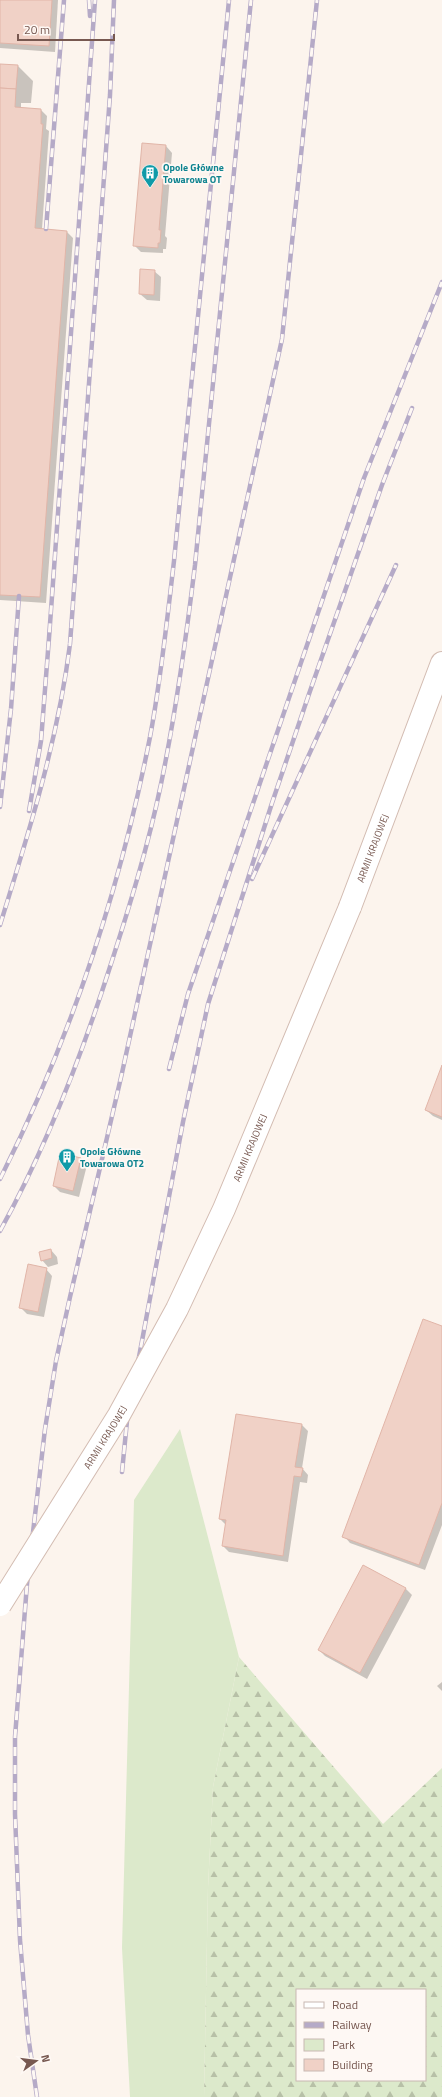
<svg xmlns="http://www.w3.org/2000/svg" width="442" height="2097" viewBox="0 0 442 2097" font-family="'Titillium Web',sans-serif">
<style>
.green{fill:#dce9cb}
.forest{fill:url(#forest-firs);fill-rule:evenodd}
.shadow{fill:#0003}
.building{fill:#f0d1c6;stroke:#e1b5a8}
.lines{fill:none;stroke-linecap:round;stroke-linejoin:round}
.secondary-casing{stroke:#d3bcb2;stroke-width:24}
.secondary{stroke:#fff;stroke-width:22}
.rail-casing{stroke:#b5aac7;stroke-width:4.5}
.rail{stroke:#fef8f4;stroke-width:3;stroke-dasharray:9;stroke-linecap:butt}
.secondary-bridge-casing{stroke:#d3bcb2;stroke-width:24;stroke-linecap:butt}
.secondary-bridge{stroke:#fff;stroke-width:22}
.labels{text-anchor:middle;stroke-width:3.5;stroke-linejoin:round;paint-order:stroke}
.culture-label{font-size:10px;font-weight:bold;fill:#0d838f;stroke:#fef8f4;text-anchor:start}
.street-label{font-size:10px;fill:#775850;stroke:#fef8f4}
</style>
<defs>
<pattern id="forest-firs" width="22" height="20" patternUnits="userSpaceOnUse"><rect width="22" height="20" fill="#dce9cb"/><path d="M5 1l3.5 6h-7zM16 11l3.5 6h-7z" fill="#b7c0a7"/></pattern>
</defs>
<rect width="100%" height="100%" fill="#fcf4ed"/>
<!-- green -->
<path class="green" d="M180,1429l59,228 -26,130 -5,100 -4,210h-74l-8,-149 12,-448z"/>
<!-- forest -->
<path class="forest" d="M239,1657l144,167 59,-56v329h-238l4,-210 5,-100zM297,1990h128v90h-128z"/>
<!-- shadow -->
<g class="shadow">
<path d="M0,0h58l-3,52 -55,-4z"/>
<path d="M0,65l18,1 15,15 -2,22h-10v5l20,2 6,6 -1,13 3,2 -7,98 25,3 6,6 -27,365 -46,-3z"/>
<path d="M143,144l23,2 6,7 -7,83 2,2 -1,11h-3v4l-22,-1 -7,-7z"/>
<path d="M154,271l7,6 -1,24 -13,-1 -7,-6z"/>
<path d="M442,1068v52l-9,-4 -7,-6z"/>
<path d="M80,1159l7,6 -8,32 -19,-5 -6,-6z"/>
<path d="M51,1250l6,7 1,7 -10,3 -6,-7z"/>
<path d="M46,1269l6,7 -8,41 -17,-3 -6,-6z"/>
<path d="M442,1327v198l-17,45 -75,-27 -6,-7z"/>
<path d="M302,1425l6,6 -6,37 6,7 -1,8 -7,-1 -12,80 -59,-10 -6,-6 3,-21 -6,-6z"/>
<path d="M405,1588l7,7 -45,84 -42,-23 -6,-6z"/>
<path d="M442,1682v9l-5,-5z"/>
</g>
<!-- building -->
<g class="building">
<path d="M0,0h52l-3,46 -49,-3z"/>
<path d="M0,64l18,1 -2,24 -16,-1z"/>
<path d="M0,88l16,1 -1,18 26,2v15h2l-8,104 32,3 -27,366 -40,-2z"/>
<path d="M142,143l24,2 -7,85h2l-1,13h-2v5l-25,-2z"/>
<path d="M140,269l15,1 -1,25 -15,-1z"/>
<path d="M442,1065v52l-17,-7z"/>
<path d="M60,1153l21,5 -8,33 -20,-5z"/>
<path d="M51,1249l1,9 -11,3 -2,-9z"/>
<path d="M28,1264l19,4 -9,44 -19,-4z"/>
<path d="M423,1319l19,7v177l-23,62 -77,-28z"/>
<path d="M236,1414l66,10 -7,43 8,1 -2,9 -7,-1 -11,80 -61,-10 4,-26 -7,-1z"/>
<path d="M363,1565l43,23 -46,85 -42,-23z"/>
</g>
<g class="lines">
<!-- secondary casing -->
<g class="secondary-casing">
<g id="secondary">
<path id="s1" d="M350,907l92,-244"/>
</g>
</g>
<!-- secondary -->
<use href="#secondary" class="secondary"/>
<!-- rail casing -->
<g class="rail-casing">
<g id="rail">
<path d="M89,0l1,16"/>
<path d="M46,229l18,-229"/>
<path d="M0,807l11,-98 8,-113"/>
<path d="M29,811l12,-70 8,-103 46,-638"/>
<path d="M252,879l144,-314"/>
<path d="M0,925c29,-93 58,-185 70,-281l40,-549 4,-95"/>
<path d="M169,1069l19,-75 176,-516 78,-196"/>
<path d="M0,1179c70,-139 120,-289 150,-442 11,-58 17,-117 24,-176l55,-561"/>
<path d="M0,1231c46,-83 80,-171 109,-261 20,-62 39,-123 52,-186 15,-72 25,-145 34,-219l56,-565"/>
<path d="M122,1472l5,-51 56,-299 25,-118 64,-201 37,-109 73,-209 30,-77"/>
<path d="M37,2097l-9,-62 -8,-95 -5,-126v-77l12,-153 18,-155 11,-68 14,-64 52,-224 160,-734 35,-339"/>
</g>
</g>
<!-- rail -->
<use href="#rail" class="rail"/>
<!-- secondary-bridge casing -->
<g class="secondary-bridge-casing">
<g id="secondary-bridge">
<path id="s2" d="M0,1605l119,-190 58,-106 47,-100 126,-302"/>
</g>
</g>
<!-- secondary-bridge -->
<use href="#secondary-bridge" class="secondary-bridge"/>
</g>
<!-- icons -->
<defs>
<g id="building-pin" transform="scale(0.9)"><path d="M0 17L-7.5 6A9.5 9.5 0 1 1 7.5 6Z" fill="#0f9aa8" stroke="#fef8f4"/><path d="M-4-6H4V6H1V3H-1V6H-4ZM-2.5-4.3h1.7v1.8h-1.7ZM.8-4.3h1.7v1.8H.8ZM-2.5-1h1.7V.8h-1.7ZM.8-1h1.7V.8H.8Z" fill="#fff"/></g>
</defs>
<g fill-rule="evenodd">
<use href="#building-pin" x="150" y="173"/>
<use href="#building-pin" x="67" y="1157"/>
</g>
<g class="labels">
<!-- culture labels -->
<g class="culture-label">
<text x="163" y="171">Opole Główne<tspan x="163" dy="12">Towarowa OT</tspan></text>
<text x="80" y="1155">Opole Główne<tspan x="80" dy="12">Towarowa OT2</tspan></text>
</g>
<!-- street labels -->
<g class="street-label">
<text dy="4" stroke="none"><textPath href="#s1" startOffset="63">ARMII KRAJOWEJ</textPath></text>
<text dy="4" stroke="none"><textPath href="#s2" startOffset="522">ARMII KRAJOWEJ</textPath></text>
<text dy="4" stroke="none"><textPath href="#s2" startOffset="198">ARMII KRAJOWEJ</textPath></text>
</g>
</g>
<!-- legend -->
<rect x="296" y="1989" width="130" height="92" fill="#fef8f4" stroke="#c8b8b2"/>
<rect x="304" y="2002" width="20" height="6" fill="#ffffff" stroke="#c8b8b2"/>
<text x="332" y="2009" font-size="12" fill="#775850">Road</text>
<rect x="304" y="2022" width="20" height="6" fill="#b5aac7" stroke="#c8b8b2"/>
<text x="332" y="2029" font-size="12" fill="#775850">Railway</text>
<rect x="304" y="2039" width="20" height="12" fill="#dce9cb" stroke="#c8b8b2"/>
<text x="332" y="2049" font-size="12" fill="#775850">Park</text>
<rect x="304" y="2059" width="20" height="12" fill="#f0d1c6" stroke="#c8b8b2"/>
<text x="332" y="2069" font-size="12" fill="#775850">Building</text>
<!-- north arrow -->
<g transform="translate(36 2061) rotate(76)" stroke="#fef8f4" stroke-width="3" paint-order="stroke">
<path d="M0-3L7 15L0 10L-7 15Z" fill="#775850"/>
<text y="-6" font-size="11" font-weight="bold" text-anchor="middle" fill="#775850">N</text>
</g>
<!-- scale -->
<path d="M18 34v6h96v-6" fill="none" stroke="#775850" stroke-width="2"/>
<text x="24" y="34" font-size="12" fill="#775850" stroke="#fef8f4" stroke-width="3" paint-order="stroke">20 m</text>
</svg>
